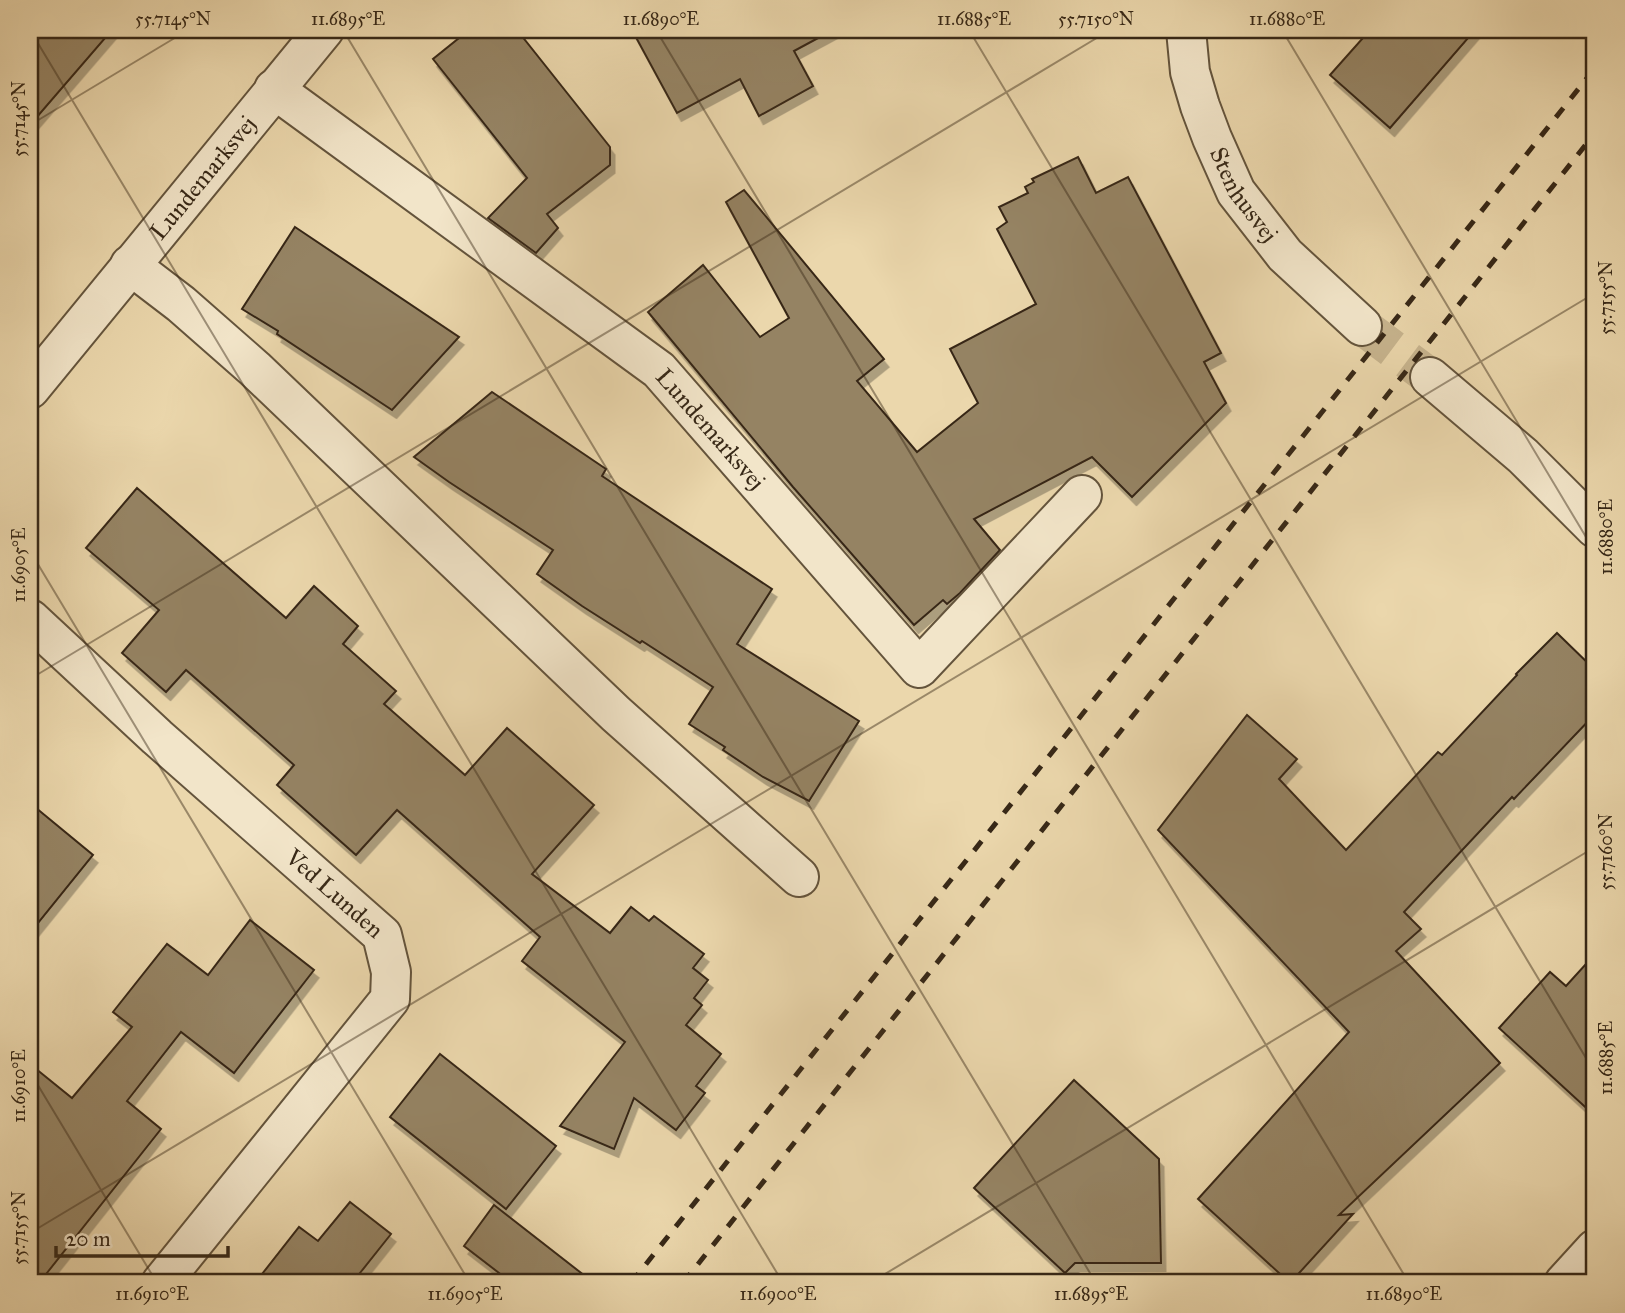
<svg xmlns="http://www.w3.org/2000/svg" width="1625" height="1313" viewBox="0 0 1625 1313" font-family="'IM FELL Great Primer',serif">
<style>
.building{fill:#958364;stroke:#372817;stroke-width:2;filter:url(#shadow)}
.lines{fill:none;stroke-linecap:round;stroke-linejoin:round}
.tertiary-tunnel{stroke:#c7b48e;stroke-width:38;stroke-dasharray:38 19;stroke-linecap:butt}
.minor-casing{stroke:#64543c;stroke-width:42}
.tertiary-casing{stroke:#64543c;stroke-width:42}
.minor{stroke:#f2e5c9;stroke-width:38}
.tertiary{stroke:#f2e5c9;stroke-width:38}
.rail{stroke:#372817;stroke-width:5;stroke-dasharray:12 12;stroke-linecap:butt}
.ticks{fill:none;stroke:#372817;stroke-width:2;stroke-opacity:0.45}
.labels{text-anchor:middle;stroke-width:5;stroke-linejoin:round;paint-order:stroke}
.street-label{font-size:24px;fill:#372817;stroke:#f2e5c9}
.neatline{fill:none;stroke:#372817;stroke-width:2.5}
.ticks-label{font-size:18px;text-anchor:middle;fill:#372817}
</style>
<defs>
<filter id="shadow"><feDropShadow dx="4.5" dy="8" stdDeviation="0" flood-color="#0004"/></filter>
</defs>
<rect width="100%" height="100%" fill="#ebd7ac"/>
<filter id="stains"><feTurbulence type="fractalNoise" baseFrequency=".00286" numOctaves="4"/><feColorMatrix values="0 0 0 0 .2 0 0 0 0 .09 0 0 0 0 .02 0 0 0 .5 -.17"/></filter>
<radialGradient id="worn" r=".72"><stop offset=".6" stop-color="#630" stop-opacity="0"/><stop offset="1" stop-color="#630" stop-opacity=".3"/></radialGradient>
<!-- building -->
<g class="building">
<path d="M30,30h82l-82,95z"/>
<path d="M469,30h48l93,117v18l-63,49 11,14 -22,25 -48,-35 39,-40 -94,-119z"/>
<path d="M632,30h201l-39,21 19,35 -54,30 -19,-37 -63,34z"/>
<path d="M1370,30h105l-85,98 -60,-53z"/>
<path d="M1078,157l18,36 32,-16 93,176 -17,9 22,41 -94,94 -40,-40 -118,62 26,31 -40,43 -13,11 -4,-4 -29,25 -121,-138 -145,-175 55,-47 57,72 29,-19 -63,-116 18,-12 140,169 -27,22 60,71 61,-49 -28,-54 86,-45 -39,-75 10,-7 -8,-15 29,-14 -3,-6 9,-5 -2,-3z"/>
<path d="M295,227l164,110 -67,73 -115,-76 1,-3 -36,-22z"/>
<path d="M492,392l114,77 -4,7 170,113 -35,55 122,77 -50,80 -46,-24 -40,-27 2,-3 -36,-23 24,-37 -71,-46 -2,2 -58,-37 -45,-32 16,-24 -104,-68 -35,-25z"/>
<path d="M137,488l149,130 28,-32 44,40 -15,18 53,47 -12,13 81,71 42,-47 87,77 -62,69 78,59 21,-26 18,14 5,-5 50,38 -11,14 15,12 -14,18 8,7 -16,20 35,29 -25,32 9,7 -29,37 -42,-32 -20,51 -54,-23 65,-84 -103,-81 18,-24 -143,-127 -41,45 -79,-70 17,-20 -108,-95 -20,22 -44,-39 37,-43 -73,-62z"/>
<path d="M1557,633l38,37v44l-81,85 -2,-2 -108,115 17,17 -25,22 104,112 -161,152 14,-1 -63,69 -92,-84 151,-167 -191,-202 89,-115 50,44 -18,20 67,71 92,-98 4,3 75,-80 -1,-1z"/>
<path d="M30,803l63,52 -63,78z"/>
<path d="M250,920l64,50 -80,103 -53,-41 -54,69 34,28 -122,154h-9v-219l42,34 60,-71 -19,-15 54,-68 41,31z"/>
<path d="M1595,954v162l-96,-88 51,-56 16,14z"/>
<path d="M440,1054l116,92 -50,63 -116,-92z"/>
<path d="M1074,1080l85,79 2,104h-86l-10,10 -91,-85z"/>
<path d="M350,1202l41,32 -31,39 13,10h-118l44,-56 19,14z"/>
<path d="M494,1205l100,78h-82l-48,-37z"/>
</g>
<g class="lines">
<!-- tertiary-tunnel -->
<path class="tertiary-tunnel" d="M1362,326l68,51"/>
<!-- minor casing -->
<g class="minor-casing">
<g id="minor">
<path id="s1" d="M274,89l385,281 260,298 163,-173"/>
<path d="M130,265l51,39 74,65 361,345 183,163"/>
<path id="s2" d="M30,619l127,118 225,198 9,37 -1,27 -229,284"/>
</g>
</g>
<!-- tertiary casing -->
<g class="tertiary-casing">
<g id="tertiary">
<path id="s3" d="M1186,30l4,42 10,34 12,32 24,54 49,63 77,71"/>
<path d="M1430,377l93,79 72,72"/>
<path id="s4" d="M30,389l294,-359"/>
<path d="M1564,1283l31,-34"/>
</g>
</g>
<!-- minor -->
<use href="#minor" class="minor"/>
<!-- tertiary -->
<use href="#tertiary" class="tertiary"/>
<!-- rail -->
<g class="rail">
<path d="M631,1283l964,-1215"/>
<path d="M683,1283l912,-1150"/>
</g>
</g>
<!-- ticks -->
<path class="ticks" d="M30,30l753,1253M343,30l753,1253M656,30l753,1253M969,30l626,1043M1282,30l313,522M1595,30v1M30,125l158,-95M30,551l440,732M30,679l1080,-649M30,1072l127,211M30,1233l1565,-940M870,1283l725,-436"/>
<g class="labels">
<!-- street labels -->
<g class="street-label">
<text dy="8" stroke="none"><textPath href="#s4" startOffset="273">Lundemarksvej</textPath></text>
<text dy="8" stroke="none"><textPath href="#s3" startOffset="177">Stenhusvej</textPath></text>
<text dy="8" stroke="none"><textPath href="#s1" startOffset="555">Lundemarksvej</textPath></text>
<text dy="8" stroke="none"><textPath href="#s2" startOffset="410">Ved Lunden</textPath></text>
</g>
</g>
<!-- margin -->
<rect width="1625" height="1313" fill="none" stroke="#ebd7ac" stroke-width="77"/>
<!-- scale -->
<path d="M56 1246v10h172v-10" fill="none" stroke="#372817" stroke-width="3.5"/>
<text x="66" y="1246" font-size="21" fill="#372817" stroke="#f2e5c9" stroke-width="5" paint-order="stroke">20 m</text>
<rect x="38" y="38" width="1548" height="1236" class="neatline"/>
<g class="ticks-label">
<text x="173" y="25">55.7145°N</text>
<text x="348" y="25">11.6895°E</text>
<text x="661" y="25">11.6890°E</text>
<text x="974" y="25">11.6885°E</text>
<text x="1096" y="25">55.7150°N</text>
<text x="1287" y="25">11.6880°E</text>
<text transform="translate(19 119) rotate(-90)" y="6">55.7145°N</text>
<text transform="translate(1606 298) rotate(-90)" y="6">55.7155°N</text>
<text transform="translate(1606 537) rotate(-90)" y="6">11.6880°E</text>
<text transform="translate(19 565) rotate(-90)" y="6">11.6905°E</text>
<text transform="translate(1606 852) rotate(-90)" y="6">55.7160°N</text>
<text transform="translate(1606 1058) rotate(-90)" y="6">11.6885°E</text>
<text transform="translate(19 1086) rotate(-90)" y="6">11.6910°E</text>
<text transform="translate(19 1228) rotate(-90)" y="6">55.7155°N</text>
<text x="152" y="1300">11.6910°E</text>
<text x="465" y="1300">11.6905°E</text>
<text x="778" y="1300">11.6900°E</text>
<text x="1091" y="1300">11.6895°E</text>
<text x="1404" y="1300">11.6890°E</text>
</g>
<rect width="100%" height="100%" filter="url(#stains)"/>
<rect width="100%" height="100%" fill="url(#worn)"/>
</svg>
